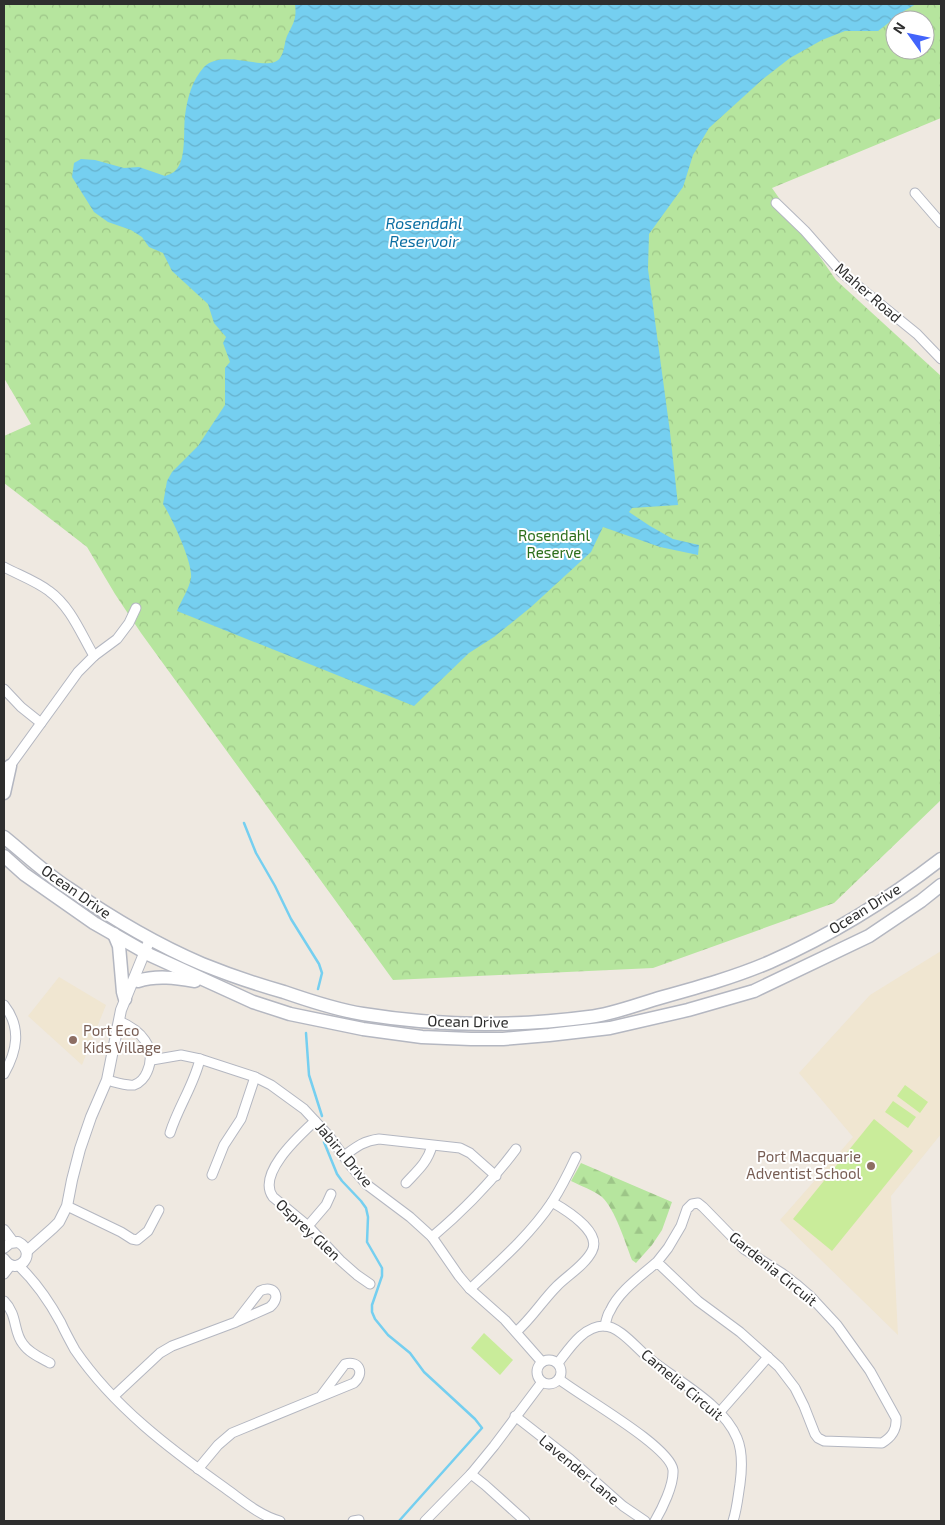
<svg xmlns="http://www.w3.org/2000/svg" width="945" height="1525" viewBox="0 0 945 1525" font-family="'Exo 2',sans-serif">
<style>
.education{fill:#f0e6d1}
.forest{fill:url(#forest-firs)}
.park{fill:url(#park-crowns);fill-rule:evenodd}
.pitch{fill:#c9ec9a}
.water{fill:url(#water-waves)}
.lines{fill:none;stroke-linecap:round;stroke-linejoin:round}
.stream{stroke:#75cff0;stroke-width:2.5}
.minor-casing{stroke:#b4b7c1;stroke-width:11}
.tertiary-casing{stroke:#b4b7c1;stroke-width:12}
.secondary-casing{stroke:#b4b7c1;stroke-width:15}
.minor{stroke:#fff;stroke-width:9}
.tertiary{stroke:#fff;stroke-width:10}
.secondary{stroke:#fff;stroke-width:12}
.education-dot{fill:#8d6e63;stroke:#fff;stroke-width:2}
.labels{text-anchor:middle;stroke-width:4;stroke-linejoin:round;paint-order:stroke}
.street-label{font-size:15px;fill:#2e2e2e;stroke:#fff}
.park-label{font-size:15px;fill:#2c6e1b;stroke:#fff}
.education-label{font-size:15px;fill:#785e54;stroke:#fff;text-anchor:start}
.water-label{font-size:16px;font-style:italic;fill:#0d6fa3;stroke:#fff}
</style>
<defs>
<pattern id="forest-firs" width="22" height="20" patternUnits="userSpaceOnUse" patternTransform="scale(1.25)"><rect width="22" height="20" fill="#b6e59e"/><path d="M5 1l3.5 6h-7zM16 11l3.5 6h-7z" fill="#9dc588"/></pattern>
<pattern id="park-crowns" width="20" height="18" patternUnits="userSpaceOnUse" patternTransform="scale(1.25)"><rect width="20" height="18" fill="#b6e59e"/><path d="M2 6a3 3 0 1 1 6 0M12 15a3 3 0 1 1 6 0" fill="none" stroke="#9dc588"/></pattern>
<pattern id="water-waves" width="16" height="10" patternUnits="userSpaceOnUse" patternTransform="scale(1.25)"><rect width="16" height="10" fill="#75cff0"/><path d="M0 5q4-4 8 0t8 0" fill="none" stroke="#66b2ce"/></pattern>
</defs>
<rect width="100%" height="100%" fill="#efe9e1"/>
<!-- education -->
<g class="education">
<path d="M941,951v183l-50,62 7,139 -118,-115 73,-83 -54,-64 71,-78z"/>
<path d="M59,977l47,28 -24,60 -54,-49z"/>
</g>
<!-- forest -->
<path class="forest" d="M581,1163l91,39 -10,28 -10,15 -16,18 -4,-3c-7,-18 -17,-51 -30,-63 -9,-7 -21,-11 -31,-16z"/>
<!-- park -->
<path class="park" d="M4,4h937v114l-169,70 64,92 105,96v424l-107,103 -181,65 -260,12 -252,-347 -26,-39 -28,-47 -83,-64v-47l27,-12 -27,-46zM895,20h30v30h-30z"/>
<!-- pitch -->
<g class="pitch">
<path d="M905,1085l23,17 -8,11 -23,-17z"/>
<path d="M893,1101l23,16 -8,11 -23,-16z"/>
<path d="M874,1119l39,32 -81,100 -39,-32z"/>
<path d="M484,1333l29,27 -13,15 -29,-27z"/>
</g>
<!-- water -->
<path class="water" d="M295,4h621l-12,7 -26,20h-33l-23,9 -32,18 -27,21 -54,49 -16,27 -10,32 -34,47 -1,35 22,163 8,73 -46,3 -3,4 21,14 23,13 26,6 -1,10 -38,-8 -57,-20 -12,25 -60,55 -37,30 -25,16 -55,53 -237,-95c4,-10 12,-22 14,-33 2,-15 -19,-60 -28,-74l4,-23 5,-9 26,-26 27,-41v-37l5,-6 -7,-19 3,-6 -12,-14 -6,-19 -36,-33 -9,-18 -14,-6 -7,-10 -11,-7 -23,-8 -14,-10 -22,-35 2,-14 7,-4 14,1 29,8 15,-1 26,9c3,-1 8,-3 10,-5 12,-11 8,-40 10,-55 2,-17 7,-36 19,-49 20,-20 64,7 76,-9 5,-7 4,-15 7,-22 6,-13 10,-16 8,-32z"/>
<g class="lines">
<!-- stream -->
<g class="stream">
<path d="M244,823l12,30 19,33 16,33 28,45 3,9 -4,16"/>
<path d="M306,1033l3,42 13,41"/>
<path d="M324,1142l13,32 5,7 19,20 5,7 2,9 -1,25 15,26v8l-10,29v7l3,7 13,16 22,18 14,19 51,47 7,9 -83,93"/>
</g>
<!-- minor casing -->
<g class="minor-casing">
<g id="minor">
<path d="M915,193l26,30"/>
<path d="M776,203l29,28 37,42 75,61 24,25"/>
<path d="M4,567c15,8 32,14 45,24 22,16 32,43 45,65l-16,16 -71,98"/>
<path d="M94,656l23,-17 12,-16 7,-15"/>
<path d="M4,689l17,18 20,16"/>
<path d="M4,1005c18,23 13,46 0,69"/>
<path d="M152,1060l29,-5 19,4 55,18 16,8 33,24 25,27 21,29 16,19 44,33 22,20 27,39 11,13 35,31 37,42"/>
<path d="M107,1080c8,2 18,6 27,5 6,-2 11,-8 13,-13 11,-25 -7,-42 -28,-51"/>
<path d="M315,1121c-15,14 -59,53 -42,76l35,29 32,34 17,15 13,9"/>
<path d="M170,1133c8,-26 24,-48 30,-74"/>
<path d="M344,1156c12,-9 19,-15 35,-17l81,9 10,5 26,23"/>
<path d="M212,1175l12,-30 17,-26 14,-42"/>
<path d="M406,1183c12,-13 21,-20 26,-37"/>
<path d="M67,1206l54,26 11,7 5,1 11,-9 11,-21"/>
<path d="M308,1226l18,-21 5,-11"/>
<path d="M432,1237c32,-27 58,-53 84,-88"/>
<path d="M18,1265c18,17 31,36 43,58 4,9 9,18 14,27 39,57 95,99 150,138 17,12 35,28 55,33"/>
<path d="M4,1274l7,-9"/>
<path d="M470,1289c29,-27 60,-54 82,-87 9,-14 17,-30 24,-45"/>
<path d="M4,1301c14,14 9,31 19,43 6,9 18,14 27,19"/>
<path d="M605,1326c1,-5 2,-11 5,-15 9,-20 31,-35 47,-49l41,39 42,31 39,35 16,21 9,18 11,28 3,4 6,3 58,2c10,-6 15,-13 14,-25l-26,-47 -33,-46 -26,-28 -15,-13 -13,-10 -39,-25 -41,-42 -5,-4 -6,1 -5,5 -6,17 -13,22 -11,14"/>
<path d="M516,1332c16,-14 26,-31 41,-46 11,-11 28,-21 35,-35 10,-19 -26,-41 -40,-49"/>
<circle cx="549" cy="1372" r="12"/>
<path d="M558,1363c11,-14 25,-37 46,-37 16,0 34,24 46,33 27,22 73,45 87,79 6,14 5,31 3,46 -2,12 -3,25 -7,37"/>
<path d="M559,1379c21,17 111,67 114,91 1,15 -11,39 -18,51"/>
<path d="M114,1396l46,-43 12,-7 64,-24 24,-31c14,-7 22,6 10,16l-34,15"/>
<path d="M719,1413l49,-56"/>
<path d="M515,1416l55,43 53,47 22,15"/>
<path d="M198,1469l20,-24 14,-12 122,-50c11,-10 5,-23 -9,-19l-24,32"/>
<path d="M471,1474l14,11 40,36"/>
<path d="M353,1521l6,-1"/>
<path d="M425,1521l46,-47 23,-28 48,-64"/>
</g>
</g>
<!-- tertiary casing -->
<g class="tertiary-casing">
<g id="tertiary">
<path d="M4,1230l9,12"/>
<path d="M4,1248l6,-5 8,-1c21,11 -1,36 -14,17"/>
<path d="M27,1251l26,-23 6,-6 8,-16 5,-26 8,-31 11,-32 16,-37 14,-70 29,-71"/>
</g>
</g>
<!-- secondary casing -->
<g class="secondary-casing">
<g id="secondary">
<path d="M4,793l6,-27"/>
<path d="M4,837c21,17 41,36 64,51 42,29 87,56 134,76 27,11 54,20 82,28 26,9 53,18 79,22 74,12 151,13 226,3 25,-3 49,-13 74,-20 36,-10 72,-20 107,-35 61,-27 119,-63 171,-103"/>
<path d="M4,856l20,18 70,49 56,32 103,47 37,12 73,15 59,8 49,2h32l46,-4 61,-7 78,-18 66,-19 115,-55 52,-35 20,-16"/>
<path d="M114,934l5,12 4,46 2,7"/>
<path d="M138,981c19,-6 38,-3 57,0"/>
</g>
</g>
<!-- minor -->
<use href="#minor" class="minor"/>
<!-- tertiary -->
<use href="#tertiary" class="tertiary"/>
<!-- secondary -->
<use href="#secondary" class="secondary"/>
</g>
<!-- markers -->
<g class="education-dot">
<circle cx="73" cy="1040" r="5"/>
<circle cx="871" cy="1166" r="5"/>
</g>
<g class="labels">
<!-- street labels -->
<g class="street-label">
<text transform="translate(868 293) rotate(41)" y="5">Maher Road</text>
<text transform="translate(76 892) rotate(35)" y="5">Ocean Drive</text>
<text transform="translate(865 909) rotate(-32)" y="5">Ocean Drive</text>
<text transform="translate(468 1022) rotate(1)" y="5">Ocean Drive</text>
<text transform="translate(344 1155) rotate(50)" y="5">Jabiru Drive</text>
<text transform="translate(308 1230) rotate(43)" y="5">Osprey Glen</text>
<text transform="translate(773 1269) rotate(39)" y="5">Gardenia Circuit</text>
<text transform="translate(682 1385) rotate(40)" y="5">Camelia Circuit</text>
<text transform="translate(579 1470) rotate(40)" y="5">Lavender Lane</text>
</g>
<!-- park labels -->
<g class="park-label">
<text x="554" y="541">Rosendahl<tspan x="554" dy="17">Reserve</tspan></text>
</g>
<!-- education labels -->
<g class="education-label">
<text x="83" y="1036">Port Eco<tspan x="83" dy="17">Kids Village</tspan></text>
<text x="861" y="1162" text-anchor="end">Port Macquarie<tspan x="861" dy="17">Adventist School</tspan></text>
</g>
<!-- water labels -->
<g class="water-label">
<text x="424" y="229">Rosendahl<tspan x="424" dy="18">Reservoir</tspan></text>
</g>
</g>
<!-- border -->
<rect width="945" height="1525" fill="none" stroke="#2e2e2e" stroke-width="10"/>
<!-- north arrow -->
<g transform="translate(910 35) rotate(303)"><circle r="24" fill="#ffffff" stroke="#ababab"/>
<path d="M0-4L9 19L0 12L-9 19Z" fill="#4264fb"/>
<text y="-8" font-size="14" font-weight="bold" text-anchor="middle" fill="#2e2e2e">N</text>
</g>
</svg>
